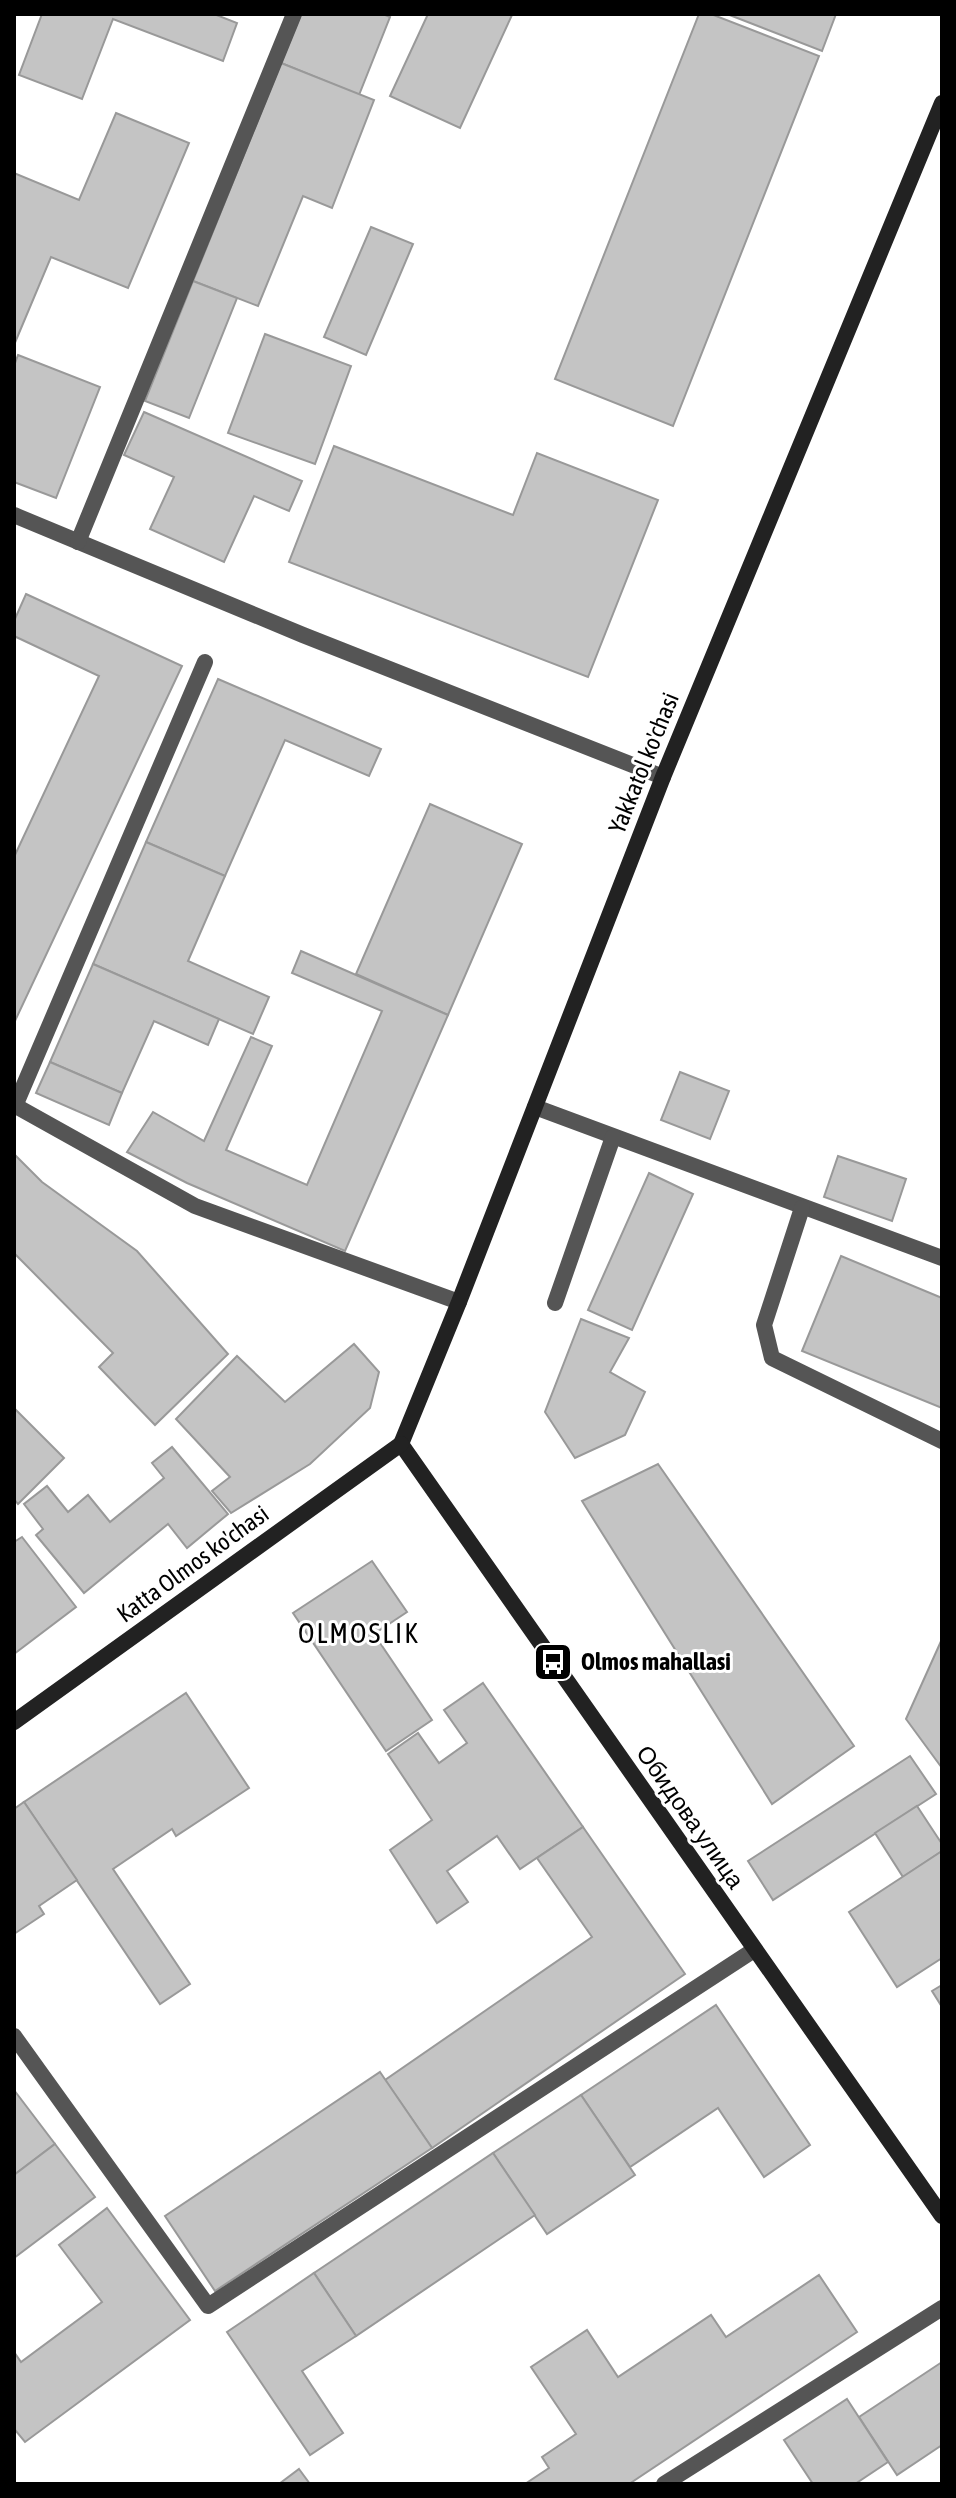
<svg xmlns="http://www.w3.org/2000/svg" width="956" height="2498" viewBox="0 0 956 2498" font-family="'Asap Condensed',sans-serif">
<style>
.building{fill:#c4c4c4;stroke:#999;stroke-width:2}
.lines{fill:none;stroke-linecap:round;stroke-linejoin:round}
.lane{stroke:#555;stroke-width:16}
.street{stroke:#555;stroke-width:16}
.secondary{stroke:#222;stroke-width:16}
.labels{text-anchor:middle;stroke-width:6;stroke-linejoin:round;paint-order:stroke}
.street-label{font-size:24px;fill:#000;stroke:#fff}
.poi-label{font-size:24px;font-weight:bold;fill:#000;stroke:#fff;text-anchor:start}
.quarter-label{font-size:28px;letter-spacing:2px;fill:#000;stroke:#fff}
</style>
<rect width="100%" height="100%" fill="#fff"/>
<!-- building -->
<g class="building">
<path d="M42,14h172l23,9 -14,38 -110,-42 -31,80 -63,-24z"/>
<path d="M301,14h82l7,3 -31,78 -78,-32z"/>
<path d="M428,14l84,1 -52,113 -70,-32z"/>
<path d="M699,14h12l108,42 -146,370 -118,-47z"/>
<path d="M727,14h109l-14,37z"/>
<path d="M281,63l93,37 -42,108 -29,-12 -45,110 -65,-25z"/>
<path d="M116,113l73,30 -61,145 -77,-31 -37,88v-172l65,27z"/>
<path d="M371,227l42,17 -47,111 -42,-18z"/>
<path d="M193,281l44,17 -48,120 -44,-17z"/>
<path d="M265,334l86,32 -36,98 -87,-31z"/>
<path d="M18,355l82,32 -44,111 -42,-16v-116z"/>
<path d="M144,412l158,69 -13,30 -35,-15 -30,66 -74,-33 24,-52 -50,-22z"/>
<path d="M334,446l179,69 24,-62 121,47 -70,177 -299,-115z"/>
<path d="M26,594l156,72 -168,357v-166l85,-181 -85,-40v-15z"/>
<path d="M218,679l163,70 -12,27 -84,-36 -60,136 -79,-34z"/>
<path d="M430,804l92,40 -74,171 -92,-41z"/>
<path d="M146,842l79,34 -37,85 81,36 -16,37 -160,-70z"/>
<path d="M301,951l147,64 -103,236 -158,-68 -60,-31 26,-40 51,29 47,-104 21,9 -46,104 81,35 75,-174 -90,-38z"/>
<path d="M93,964l126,55 -11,26 -54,-24 -32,72 -72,-31z"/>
<path d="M50,1062l72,31 -13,32 -73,-32z"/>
<path d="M680,1072l49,19 -19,48 -49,-19z"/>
<path d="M14,1154l28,28 95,69 91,103 -73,71 -56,-58 14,-14 -99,-100z"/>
<path d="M838,1156l68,23 -14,42 -68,-24z"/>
<path d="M649,1173l44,21 -61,136 -44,-20z"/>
<path d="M841,1256l101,42v110l-140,-57z"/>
<path d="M581,1319l48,19 -19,34 35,20 -20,43 -50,23 -30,-46z"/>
<path d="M354,1344l25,28 -9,36 -60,56 -79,49 -19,-22 18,-14 -54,-58 61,-63 48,46z"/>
<path d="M14,1408l50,50 -46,46 -4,-5z"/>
<path d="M172,1447l56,67 -41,34 -19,-24 -84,69 -48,-58 7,-6 -19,-25 23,-18 21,26 20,-17 22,27 54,-44 -12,-15z"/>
<path d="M658,1464l196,282 -82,58 -190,-303z"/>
<path d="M22,1537l54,70 -62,47v-112z"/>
<path d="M372,1561l35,51 -33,22 58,86 -46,31 -93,-138z"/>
<path d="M942,1639v129l-36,-49z"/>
<path d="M483,1683l100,144 -63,42 -23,-33 -50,35 21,31 -31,21 -47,-73 42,-30 -44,-66 30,-21 21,30 28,-20 -23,-33z"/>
<path d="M186,1693l63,95 -73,48 -4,-7 -59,40 77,115 -30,20 -136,-202z"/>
<path d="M910,1756l26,38 -163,106 -25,-39z"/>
<path d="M24,1802l53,78 -38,26 5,8 -30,20v-125z"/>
<path d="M917,1806l25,38v7l-39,26 -28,-44z"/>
<path d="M583,1827l102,147 -253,174 -47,-68 207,-143 -55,-79z"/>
<path d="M942,1851v107l-45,29 -48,-75z"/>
<path d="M942,1985v22l-10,-16z"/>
<path d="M716,2005l94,140 -46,32 -46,-69 -88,59 -49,-72z"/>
<path d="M380,2072l52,76 -217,143 -50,-75z"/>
<path d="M14,2090l41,54 -41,31z"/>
<path d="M581,2095l54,80 -88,59 -54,-81z"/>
<path d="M55,2144l40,53 -81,61v-83z"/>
<path d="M493,2153l42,62 -179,121 -42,-63z"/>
<path d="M107,2208l83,112 -165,122 -9,-11 -2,2v-81l7,10 81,-60 -43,-57z"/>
<path d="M314,2273l42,63 -54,35 41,62 -33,22 -83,-123z"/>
<path d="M819,2275l38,57 -228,152h-104l24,-16 -7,-11 34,-23 -45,-67 56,-37 31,47 93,-62 15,22z"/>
<path d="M942,2362v83l-45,30 -38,-58z"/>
<path d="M847,2399l41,63 -33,22h-42l-29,-44z"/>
<path d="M299,2469l11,15h-31z"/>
</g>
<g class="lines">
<!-- lane -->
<g class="lane">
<path d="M535,1107l407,151"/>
<path d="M802,1208l-38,117 8,33 170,83"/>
<path d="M555,1303l58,-166"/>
</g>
<!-- street -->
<g class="street">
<path d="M14,515l289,120 360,142"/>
<path d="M78,542l216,-528"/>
<path d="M14,1105l181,101 264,96"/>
<path d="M15,1106l190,-444"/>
<path d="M14,2036l194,270 546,-356"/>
<path d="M664,2484l278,-176"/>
</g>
<!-- secondary -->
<g class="secondary">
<path d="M401,1444l58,-142 204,-525 279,-674"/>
<path d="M401,1444l541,772"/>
<path d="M14,1722l387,-278"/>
</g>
</g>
<!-- icons -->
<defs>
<g id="bus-square" transform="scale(2)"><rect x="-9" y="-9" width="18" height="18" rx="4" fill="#000" stroke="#fff"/><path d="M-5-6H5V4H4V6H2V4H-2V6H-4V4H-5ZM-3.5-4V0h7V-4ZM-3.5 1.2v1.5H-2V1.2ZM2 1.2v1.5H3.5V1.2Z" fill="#fff"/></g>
</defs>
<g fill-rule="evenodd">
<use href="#bus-square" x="553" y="1662"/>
</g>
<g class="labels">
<!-- street labels -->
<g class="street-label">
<text transform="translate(644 763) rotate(-68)" y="8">Yakkatol ko'chasi</text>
<text transform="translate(193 1564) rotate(-36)" y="8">Katta Olmos ko'chasi</text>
<text transform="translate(690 1817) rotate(55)" y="8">Обидова улица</text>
</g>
<!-- poi labels -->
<g class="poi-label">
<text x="581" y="1670">Olmos mahallasi</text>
</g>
<!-- quarter labels -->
<g class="quarter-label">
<text x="359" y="1643">OLMOSLIK</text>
</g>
</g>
<!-- border -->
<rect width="956" height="2498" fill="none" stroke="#000000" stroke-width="32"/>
</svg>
